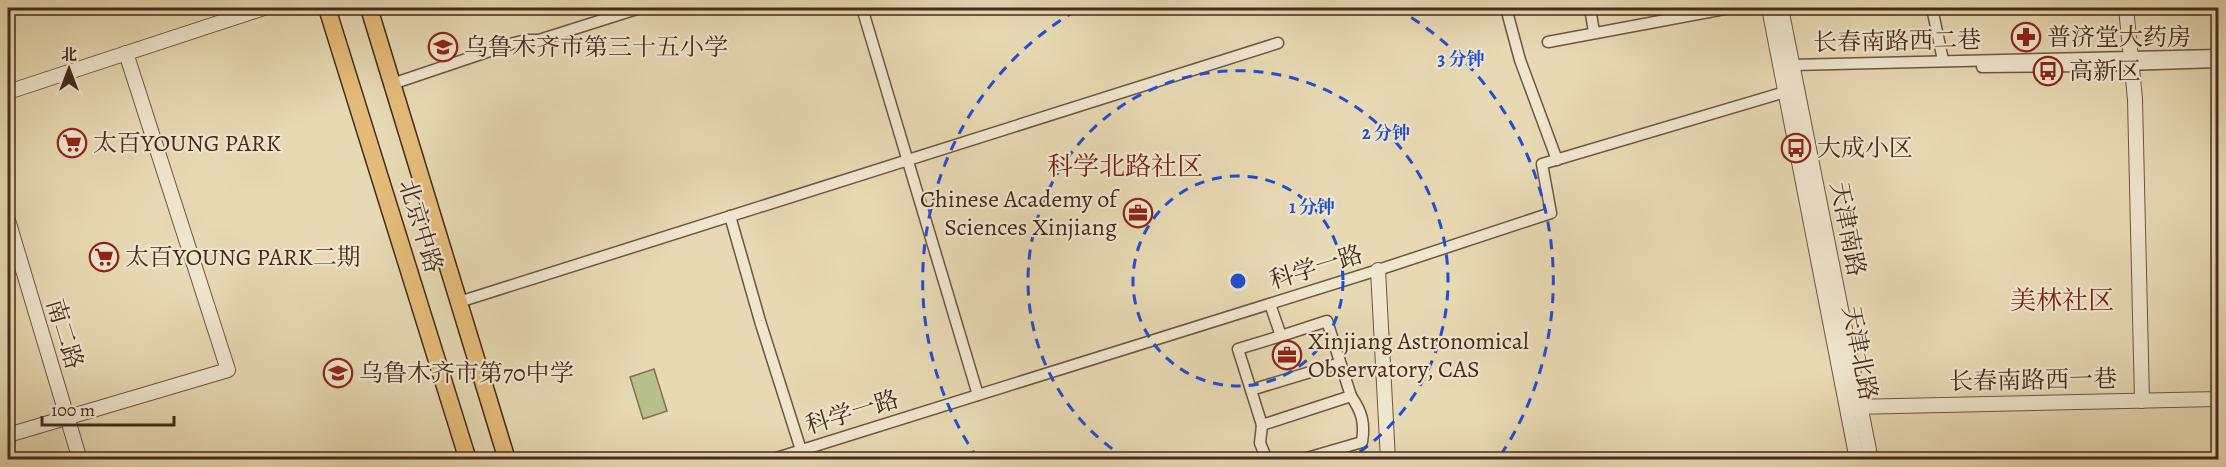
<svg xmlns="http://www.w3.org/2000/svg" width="2226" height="467" viewBox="0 0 2226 467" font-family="Alegreya,'Noto Serif SC',serif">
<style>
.green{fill:#b7bf8b;stroke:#7e7453;stroke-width:1.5}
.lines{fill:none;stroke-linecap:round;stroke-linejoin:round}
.minor-casing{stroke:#6e5641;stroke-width:13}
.tertiary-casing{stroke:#6e5641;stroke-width:16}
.primary-casing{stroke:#462a1b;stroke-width:19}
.minor{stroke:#efe6ce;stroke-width:10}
.tertiary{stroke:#efe6ce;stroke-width:14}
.primary{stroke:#e4bc7a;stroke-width:16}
.ring{fill:none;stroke:#1d4ed8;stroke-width:3;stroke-dasharray:10 8}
.labels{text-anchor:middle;stroke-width:4.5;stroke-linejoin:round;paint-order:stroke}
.poi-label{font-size:24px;fill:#462a1b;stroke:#efe6ce;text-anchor:start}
.street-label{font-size:24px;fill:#462a1b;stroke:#efe6ce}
.neighbourhood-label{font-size:26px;fill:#7a1f14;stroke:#efe6ce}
.centre{fill:#1d4ed8;stroke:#efe6ce;stroke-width:3}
.ring-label{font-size:18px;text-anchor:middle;font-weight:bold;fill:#1d4ed8;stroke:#efe6ce;stroke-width:4.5;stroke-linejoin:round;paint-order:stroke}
</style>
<rect width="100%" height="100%" fill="#e7d9b3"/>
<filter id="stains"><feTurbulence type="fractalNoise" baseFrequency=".00333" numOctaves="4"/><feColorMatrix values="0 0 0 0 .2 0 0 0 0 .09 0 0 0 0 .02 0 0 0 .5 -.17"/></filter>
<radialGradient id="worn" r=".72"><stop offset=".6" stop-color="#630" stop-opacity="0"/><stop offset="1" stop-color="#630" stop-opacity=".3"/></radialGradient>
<!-- green -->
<path class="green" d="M654,369l13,42 -24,8 -13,-42z"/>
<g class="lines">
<!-- minor casing -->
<g class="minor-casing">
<g id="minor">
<path d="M862,8l116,387"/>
<path d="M1506,8l14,52 37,100"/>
<path d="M1590,8l4,24"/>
<path d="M1932,8l11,52"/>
<path d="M1548,42l182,-34"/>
<path d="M1792,65l426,-10"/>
<path d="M1982,67l113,-1 123,-4"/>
<path d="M392,84l122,-41 12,-3h13l101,-32"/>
<path d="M730,216l30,105 41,129"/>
<path d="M459,302l819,-259"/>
<path d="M1270,304l11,32 46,-15 24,75 -89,29 -24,-76 43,-13"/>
<path d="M1251,390l89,-27"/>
<path d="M1262,425l-2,18 7,17"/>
<path d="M770,460l608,-190 173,-57 -9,-49 243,-72"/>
<path d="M1300,460l62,-18c3,-19 0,-30 -11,-46"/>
</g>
</g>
<!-- tertiary casing -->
<g class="tertiary-casing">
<g id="tertiary">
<path d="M1769,8l88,452"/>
<path d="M1781,8l90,452"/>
<path d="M2126,8l9,91 7,302"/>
<path d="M8,92l256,-84"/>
<path d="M8,220l72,240"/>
<path d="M1378,270l10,190"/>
<path d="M1852,407l366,-8"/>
<path d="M8,435l220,-65 -102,-317"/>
</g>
</g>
<!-- primary casing -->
<g class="primary-casing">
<g id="primary">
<path d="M327,8l141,452"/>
<path d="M369,8l138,452"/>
</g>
</g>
<!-- minor -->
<use href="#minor" class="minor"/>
<!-- tertiary -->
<use href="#tertiary" class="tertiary"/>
<!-- primary -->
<use href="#primary" class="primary"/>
</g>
<!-- distance rings -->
<g class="ring">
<circle cx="1238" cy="281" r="105"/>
<path d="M1127 459A210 210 0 1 1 1349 459"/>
<path d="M978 459A315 315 0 0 1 1080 8M1396 8A315 315 0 0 1 1498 459"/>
</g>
<!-- icons -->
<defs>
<g id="pharmacy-ring" transform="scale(1.5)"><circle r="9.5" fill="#efe6ce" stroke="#8f2418" stroke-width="1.5"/><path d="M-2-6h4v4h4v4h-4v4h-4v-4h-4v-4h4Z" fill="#8f2418"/></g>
<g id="school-ring" transform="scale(1.5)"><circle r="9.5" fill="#efe6ce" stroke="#8f2418" stroke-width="1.5"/><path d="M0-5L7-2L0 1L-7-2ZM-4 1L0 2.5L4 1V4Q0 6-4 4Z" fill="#8f2418"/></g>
<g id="bus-ring" transform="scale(1.5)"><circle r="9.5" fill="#efe6ce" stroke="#8f2418" stroke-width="1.5"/><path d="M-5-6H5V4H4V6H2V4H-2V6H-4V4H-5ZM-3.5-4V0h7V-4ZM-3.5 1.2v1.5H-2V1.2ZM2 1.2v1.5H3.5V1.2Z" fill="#8f2418"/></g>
<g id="supermarket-ring" transform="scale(1.5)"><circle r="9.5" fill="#efe6ce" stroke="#8f2418" stroke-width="1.5"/><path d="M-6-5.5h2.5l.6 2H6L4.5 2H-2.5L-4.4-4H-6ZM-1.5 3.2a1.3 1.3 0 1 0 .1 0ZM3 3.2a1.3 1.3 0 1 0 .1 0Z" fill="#8f2418"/></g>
<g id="office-ring" transform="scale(1.5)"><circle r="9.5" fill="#efe6ce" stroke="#8f2418" stroke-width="1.5"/><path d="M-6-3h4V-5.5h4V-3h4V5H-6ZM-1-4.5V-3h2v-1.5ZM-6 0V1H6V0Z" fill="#8f2418"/></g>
</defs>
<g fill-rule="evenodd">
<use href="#pharmacy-ring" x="2026" y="37"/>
<use href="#school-ring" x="443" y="47"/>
<use href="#bus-ring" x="2048" y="71"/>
<use href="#supermarket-ring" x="72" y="143"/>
<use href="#bus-ring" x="1796" y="148"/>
<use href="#office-ring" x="1138" y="213"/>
<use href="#supermarket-ring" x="104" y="257"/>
<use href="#office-ring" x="1287" y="355"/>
<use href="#school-ring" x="338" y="373"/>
</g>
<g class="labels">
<!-- poi labels -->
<g class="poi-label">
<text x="2047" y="45">普济堂大药房</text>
<text x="464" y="55">乌鲁木齐市第三十五小学</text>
<text x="2069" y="79">高新区</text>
<text x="93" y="151">太百YOUNG PARK</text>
<text x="1817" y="156">大成小区</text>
<text x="1117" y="207" text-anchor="end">Chinese Academy of<tspan x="1117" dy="28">Sciences Xinjiang</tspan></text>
<text x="125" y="265">太百YOUNG PARK二期</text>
<text x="1308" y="349">Xinjiang Astronomical<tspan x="1308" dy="28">Observatory, CAS</tspan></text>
<text x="359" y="381">乌鲁木齐市第70中学</text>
</g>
<!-- street labels -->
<g class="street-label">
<text transform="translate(1897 41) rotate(-1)" y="8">长春南路西二巷</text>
<text transform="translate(421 226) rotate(73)" y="8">北京中路</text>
<text transform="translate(1848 229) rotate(79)" y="8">天津南路</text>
<text transform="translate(1316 267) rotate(-17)" y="8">科学一路</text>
<text transform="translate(65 334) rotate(73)" y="8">南二路</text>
<text transform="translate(1860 353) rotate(79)" y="8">天津北路</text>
<text transform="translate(2033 380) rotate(-1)" y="8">长春南路西一巷</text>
<text transform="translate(852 412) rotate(-17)" y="8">科学一路</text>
</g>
<!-- neighbourhood labels -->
<g class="neighbourhood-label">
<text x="1125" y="175">科学北路社区</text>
<text x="2062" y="309">美林社区</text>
</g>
</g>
<circle cx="1238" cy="281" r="9" class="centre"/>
<g class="ring-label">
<text x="1461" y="65">3 分钟</text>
<text x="1386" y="139">2 分钟</text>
<text x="1312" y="213">1 分钟</text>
</g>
<!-- margin -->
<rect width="2226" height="467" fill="none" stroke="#e7d9b3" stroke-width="30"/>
<rect x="9" y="9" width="2208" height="449" fill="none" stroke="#462a1b" stroke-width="3"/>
<rect x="15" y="15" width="2196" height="437" fill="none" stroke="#462a1b" stroke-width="1.5"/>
<!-- north arrow -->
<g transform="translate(69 69)" stroke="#efe6ce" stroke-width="4.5" paint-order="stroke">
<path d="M0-4.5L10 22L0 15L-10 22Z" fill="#462a1b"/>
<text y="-9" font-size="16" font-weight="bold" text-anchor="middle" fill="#462a1b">北</text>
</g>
<!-- scale -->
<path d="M42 416v9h132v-9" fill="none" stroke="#462a1b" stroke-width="3"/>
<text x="51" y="416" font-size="18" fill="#462a1b" stroke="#efe6ce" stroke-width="4.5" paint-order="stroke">100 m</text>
<rect width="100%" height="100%" filter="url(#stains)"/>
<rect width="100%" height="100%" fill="url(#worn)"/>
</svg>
